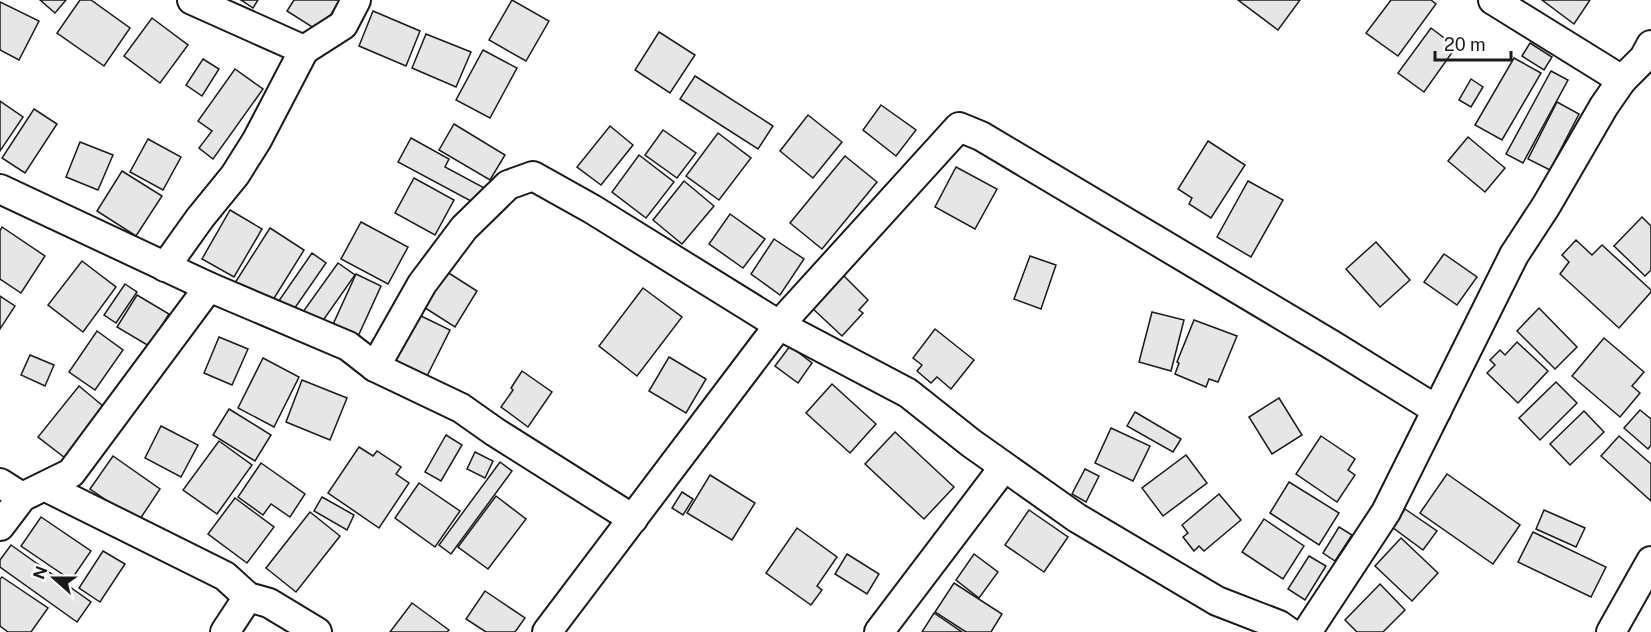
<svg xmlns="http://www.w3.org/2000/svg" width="1651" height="632" viewBox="0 0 1651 632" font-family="'Public Sans',sans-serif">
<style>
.building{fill:#e6e6e6;stroke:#1a1a1a;stroke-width:1.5}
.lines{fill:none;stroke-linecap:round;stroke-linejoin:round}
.minor-casing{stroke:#1a1a1a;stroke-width:32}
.minor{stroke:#fff;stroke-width:28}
</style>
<rect width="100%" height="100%" fill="#fff"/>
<!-- building -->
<g class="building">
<path d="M40,0h26l-11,13z"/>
<path d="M80,0h11l39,28 -26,38 -47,-33z"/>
<path d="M241,0h17l-5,8z"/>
<path d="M294,0h46l-20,32 -33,-21z"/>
<path d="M512,0l37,21 -23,40 -37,-21z"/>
<path d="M1238,0h62l-22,30z"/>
<path d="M1391,0h40l5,4 -38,52 -32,-23z"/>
<path d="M1542,0h48l-16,24z"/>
<path d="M0,2l39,19 -20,39 -19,-10z"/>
<path d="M373,11l47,20 -14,35 -47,-20z"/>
<path d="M152,18l36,27 -28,38 -36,-27z"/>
<path d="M1431,28l25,19 -32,45 -26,-19z"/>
<path d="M659,32l36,23 -25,38 -35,-23z"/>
<path d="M426,34l45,18 -15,35 -44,-19z"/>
<path d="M1530,43l22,14 -8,13 -22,-14z"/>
<path d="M483,50l34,18 -27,50 -34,-18z"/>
<path d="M1514,58l27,15 -39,67 -27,-15z"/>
<path d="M203,59l16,10 -17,27 -16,-11z"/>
<path d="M235,69l28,20 -50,70 -14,-11 13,-17 -14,-10z"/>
<path d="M1551,71l17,9 -45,83 -17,-9z"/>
<path d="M695,76l78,50 -15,23 -78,-50z"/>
<path d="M1471,79l12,8 -12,20 -12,-7z"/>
<path d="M0,101l23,16 -23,34z"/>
<path d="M1557,102l22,12 -29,56 -22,-11z"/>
<path d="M881,105l35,25 -20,26 -33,-26z"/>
<path d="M34,109l23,15 -32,49 -23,-15z"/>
<path d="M808,115l34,27 -29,36 -33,-27z"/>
<path d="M454,124l51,31 -15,25 -51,-30z"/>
<path d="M610,126l23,19 -32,40 -24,-18z"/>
<path d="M663,130l33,23 -19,25 -32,-23z"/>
<path d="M718,133l33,25 -32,42 -33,-24z"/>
<path d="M1468,137l37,31 -20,24 -37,-31z"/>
<path d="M411,138l38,21 -4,8 45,24 -8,16 -84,-45z"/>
<path d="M148,139l33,18 -18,33 -33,-18z"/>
<path d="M1208,141l37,24 -34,53 -22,-14 3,-6 -14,-9z"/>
<path d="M80,142l33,13 -15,35 -32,-13z"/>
<path d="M639,155l35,27 -28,36 -34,-26z"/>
<path d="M845,156l32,26 -55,67 -32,-26z"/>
<path d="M956,167l41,22 -22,40 -40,-22z"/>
<path d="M122,171l40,25 -26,40 -39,-25z"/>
<path d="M414,178l40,22 -19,35 -40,-22z"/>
<path d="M684,181l30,25 -32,38 -29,-24z"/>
<path d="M1248,181l35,19 -32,57 -34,-20z"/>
<path d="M230,210l32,19 -28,48 -32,-18z"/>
<path d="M730,214l35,25 -22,29 -34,-24z"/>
<path d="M1642,217l9,9v44l-6,6 -31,-30z"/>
<path d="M361,222l47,25 -20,37 -47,-25z"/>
<path d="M2,227l43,29 -24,37 -21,-14v-48z"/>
<path d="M270,228l34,22 -36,58 -35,-22z"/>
<path d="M774,239l30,20 -24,36 -29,-21z"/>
<path d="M1576,240l16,15 10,-10 49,45v2l-32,36 -59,-54 9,-12 -7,-7z"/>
<path d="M1376,242l34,38 -30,27 -34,-38z"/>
<path d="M312,253l14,10 -36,52 -14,-10z"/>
<path d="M1444,254l33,23 -20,28 -33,-23z"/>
<path d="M1030,256l26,9 -15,44 -27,-10z"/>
<path d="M82,261l34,26 -33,45 -35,-27z"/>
<path d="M338,263l17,12 -38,54 -17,-13z"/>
<path d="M444,270l33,21 -22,36 -33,-21z"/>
<path d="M356,274l25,12 -26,57 -25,-12z"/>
<path d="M842,274l26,26 -9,10 4,3 -21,23 -31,-29z"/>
<path d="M125,284l12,8 -21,31 -12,-8z"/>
<path d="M643,288l39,29 -45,59 -38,-30z"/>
<path d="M137,295l32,19 -20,32 -32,-19z"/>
<path d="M0,296l15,10 -15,23z"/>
<path d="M1539,308l38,39 -22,22 -38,-38z"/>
<path d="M1152,312l32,8 -13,51 -32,-9z"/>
<path d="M417,314l33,16 -25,50 -32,-16z"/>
<path d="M1194,320l43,16 -19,46 -9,-3 -3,8 -31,-13 4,-11 -2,-1z"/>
<path d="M935,329l39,31 -23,29 -14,-12 -6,6 -14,-12 5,-6 -9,-7z"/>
<path d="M97,331l26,19 -28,40 -26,-18z"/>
<path d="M219,337l29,12 -16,36 -28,-12z"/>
<path d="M1604,338l40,34 -12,14 8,7 -20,24 -48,-41z"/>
<path d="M1517,342l31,29 -30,32 -31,-30 8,-8 -5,-5 10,-10 5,5z"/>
<path d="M790,346l22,17 -14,20 -23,-17z"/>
<path d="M30,355l24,10 -9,21 -24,-11z"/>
<path d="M669,357l37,22 -20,34 -37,-22z"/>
<path d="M263,358l36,19 -25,50 -36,-19z"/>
<path d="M522,371l30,21 -24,35 -27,-20 12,-17 -2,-2z"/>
<path d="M302,380l45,18 -17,42 -44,-18z"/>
<path d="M1556,382l21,21 -37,37 -21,-22z"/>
<path d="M832,384l44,40 -26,29 -44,-40z"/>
<path d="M79,386l30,25 -40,50 -31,-24z"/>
<path d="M1279,398l23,37 -30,19 -23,-37z"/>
<path d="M229,409l42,26 -16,26 -42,-26z"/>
<path d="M1640,410l11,9v26l-3,4 -24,-21z"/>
<path d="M1584,411l20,21 -34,33 -20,-21z"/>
<path d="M1135,412l46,27 -8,13 -46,-26z"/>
<path d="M161,426l37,19 -17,32 -36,-19z"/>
<path d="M1111,428l39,18 -17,35 -38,-18z"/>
<path d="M895,432l59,55 -30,32 -59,-55z"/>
<path d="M446,435l16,10 -21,36 -16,-9z"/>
<path d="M1321,436l34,23 -7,11 7,5 -18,27 -41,-28z"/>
<path d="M1619,436l32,28v37l-50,-45z"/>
<path d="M219,441l33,24 -35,49 -34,-24z"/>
<path d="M359,447l14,9 4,-5 24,16 -5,7 13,9 -30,45 -51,-35z"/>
<path d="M475,452l18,9 -8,17 -18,-9z"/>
<path d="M1186,455l21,28 -44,33 -21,-28z"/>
<path d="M113,456l47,33 -22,33 -48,-33z"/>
<path d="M500,462l12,9 -61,83 -12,-9z"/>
<path d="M261,463l44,31 -15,23 -19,-13 -8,11 -25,-18z"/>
<path d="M1085,469l14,7 -13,26 -14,-8z"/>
<path d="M1447,474l73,51 -27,39 -73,-51z"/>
<path d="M710,475l45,28 -23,37 -45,-27z"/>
<path d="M1289,482l50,31 -20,32 -49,-32z"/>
<path d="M419,483l41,28 -25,36 -40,-29z"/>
<path d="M682,492l11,7 -10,16 -11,-7z"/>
<path d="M1219,494l22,26 -37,31 -5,-5 -5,5 -11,-14 5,-4 -6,-8z"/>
<path d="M496,496l30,23 -38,50 -30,-22z"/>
<path d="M322,497l32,18 -7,15 -33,-19z"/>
<path d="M235,498l39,29 -27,36 -39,-29z"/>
<path d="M1405,509l32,22 -14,19 -31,-23z"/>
<path d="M1029,510l39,27 -24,35 -39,-27z"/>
<path d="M1544,510l41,18 -9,19 -40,-18z"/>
<path d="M310,512l30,24 -44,56 -30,-24z"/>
<path d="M41,517l50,34 -20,29 -50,-34z"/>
<path d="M1264,519l40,27 -21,33 -41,-27z"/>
<path d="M1339,527l13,8 -17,26 -12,-8z"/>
<path d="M797,528l40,29 -20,29 5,4 -11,15 -45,-32z"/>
<path d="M1533,532l73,35 -15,30 -73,-35z"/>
<path d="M1401,538l37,35 -26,28 -37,-35z"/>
<path d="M11,545l80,57 -14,20 -77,-55v-7z"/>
<path d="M103,551l22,13 -25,38 -21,-14z"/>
<path d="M847,554l32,20 -12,20 -32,-20z"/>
<path d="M974,554l24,18 -19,26 -23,-18z"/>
<path d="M1309,556l17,10 -21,34 -17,-11z"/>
<path d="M2,577l46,31 -17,24h-23l-8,-6v-47z"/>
<path d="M954,583l48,31 -11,18h-25l-31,-20z"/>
<path d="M1380,584l25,26 -22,22h-26l-12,-12z"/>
<path d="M485,591l40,27 -10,14h-29l-20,-13z"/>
<path d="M412,603l37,27 -2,2h-57z"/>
<path d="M934,613l28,19h-40z"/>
</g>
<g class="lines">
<!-- minor casing -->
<g class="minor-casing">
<g id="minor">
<path d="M192,0l112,50"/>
<path d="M1493,0l129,80"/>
<path d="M0,189l209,98 139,59 27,21 86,41 34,24 138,87"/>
<path d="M165,267l35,-49 35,-43 22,-35 47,-90 39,-25 13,-25"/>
<path d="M375,367l47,-83 42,-56 44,-43 25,-9 59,33 187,116 129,68 63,50 106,75 140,83 62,24 10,7"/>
<path d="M0,483l22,14"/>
<path d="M46,487l179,89 23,21 21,6 48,29"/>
<path d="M0,526l22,-29 49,-24 138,-186"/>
<path d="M225,632l23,-35"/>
<path d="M547,632l232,-307 180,-198 22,9 351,209 105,65"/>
<path d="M879,632l125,-165"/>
<path d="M1307,632l79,-120 128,-257 32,-49 58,-100 18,-26 22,-22 7,-13"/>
<path d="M1611,632l40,-71"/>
</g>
</g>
<!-- minor -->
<use href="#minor" class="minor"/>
</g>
<!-- north arrow -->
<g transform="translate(54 578) rotate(291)" stroke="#ffffff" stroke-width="4.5" paint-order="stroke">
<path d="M0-4.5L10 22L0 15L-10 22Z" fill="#1a1a1a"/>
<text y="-9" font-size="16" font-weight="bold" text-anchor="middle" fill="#1a1a1a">N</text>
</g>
<!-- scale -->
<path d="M1435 51v9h76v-9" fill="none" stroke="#1a1a1a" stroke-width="3"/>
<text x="1444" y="51" font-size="18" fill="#1a1a1a" stroke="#ffffff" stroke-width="4.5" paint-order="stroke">20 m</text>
</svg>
